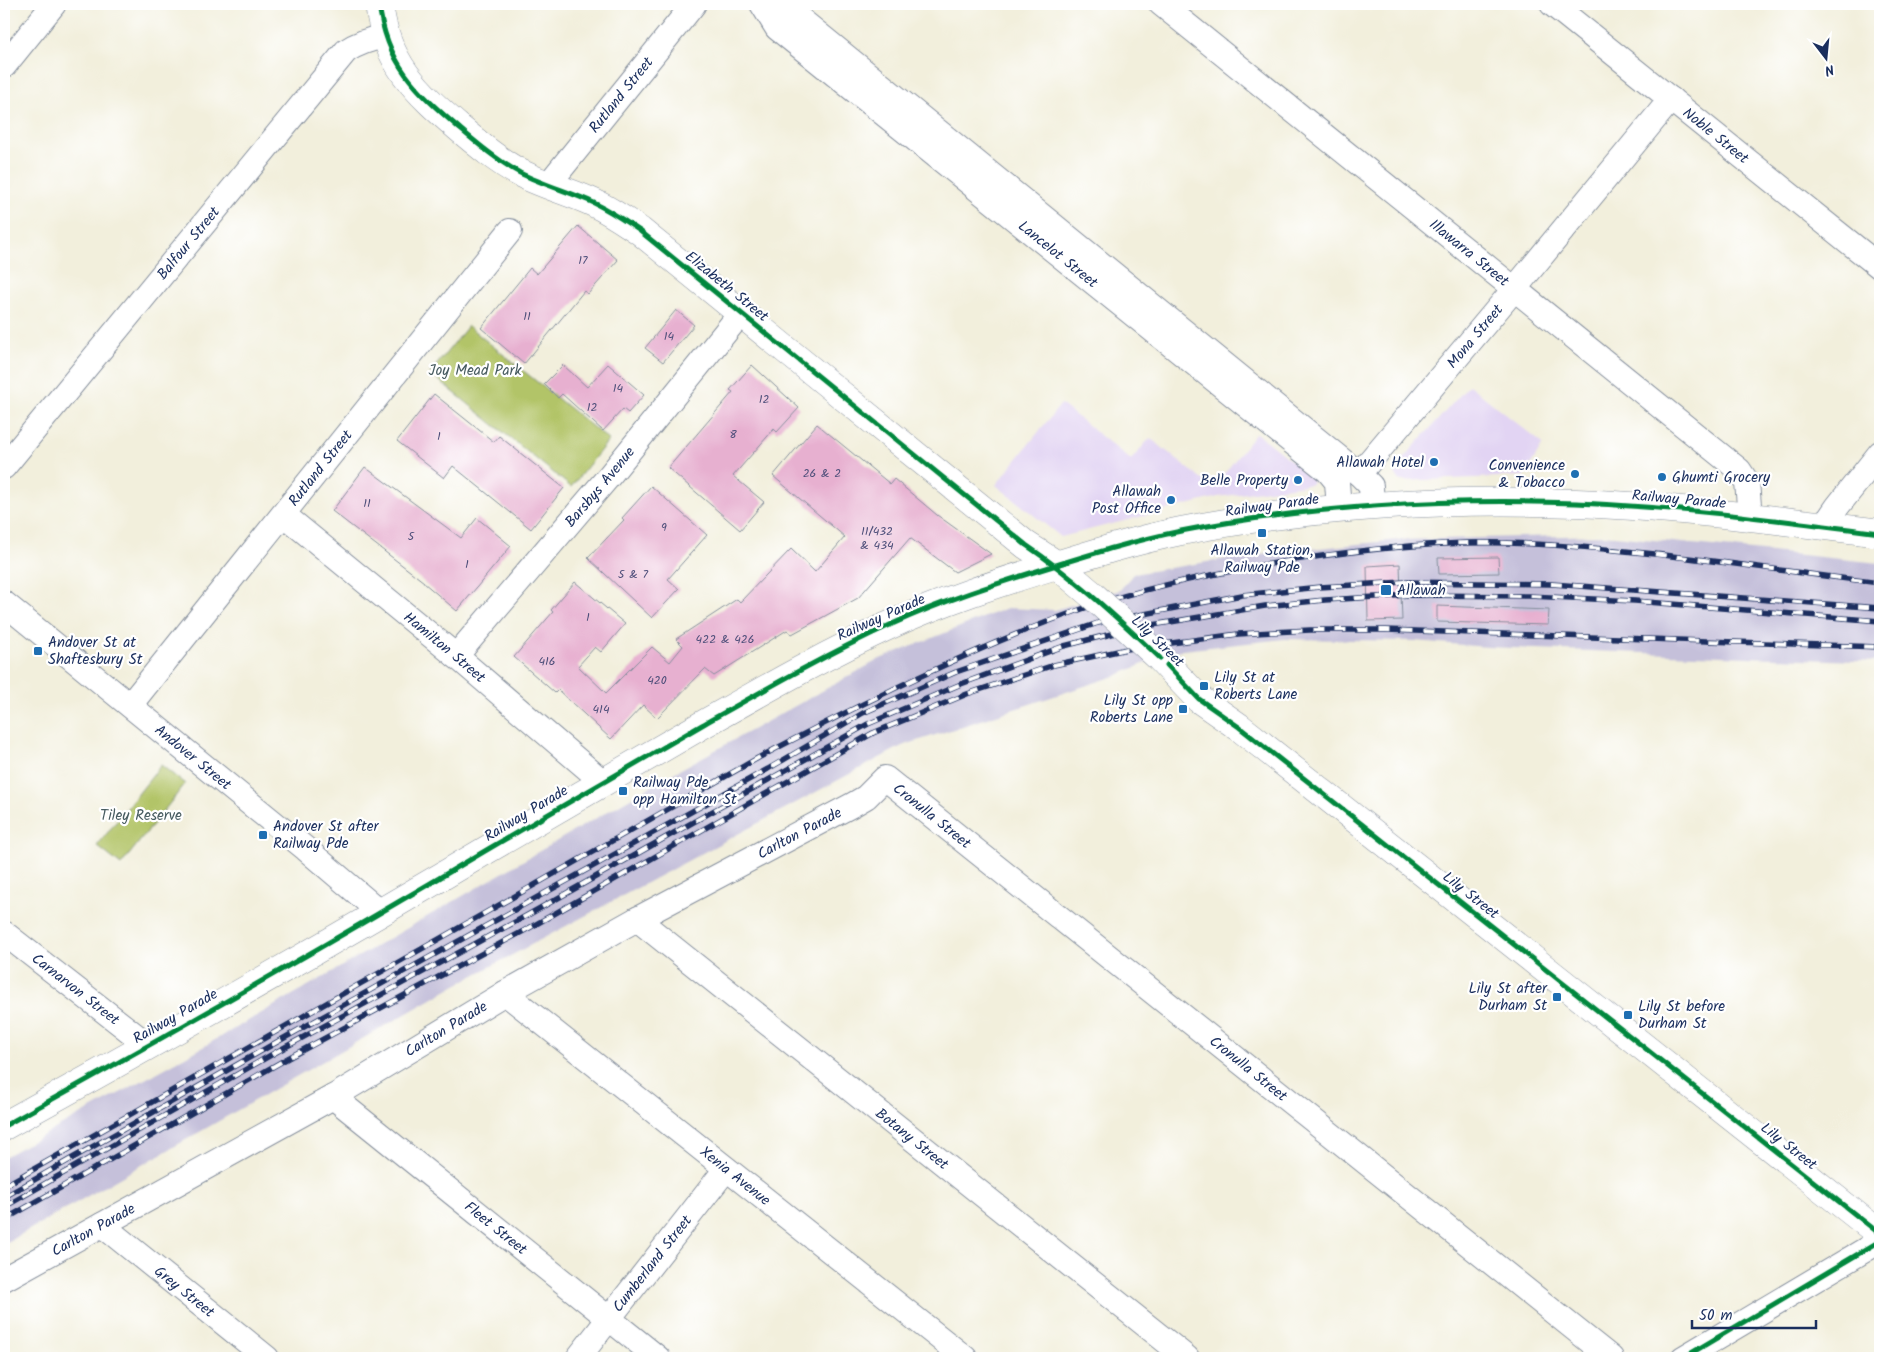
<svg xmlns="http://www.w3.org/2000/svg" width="1884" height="1362" viewBox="0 0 1884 1362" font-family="Kalam,sans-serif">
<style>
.built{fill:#e2d4f3}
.industrial{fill:#c5c0da}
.green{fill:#b2c467;stroke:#667a62}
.building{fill:#e7b0d0}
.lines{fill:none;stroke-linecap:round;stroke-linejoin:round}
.minor-casing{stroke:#868f9d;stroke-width:26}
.major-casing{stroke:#868f9d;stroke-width:29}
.minor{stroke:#fff;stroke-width:24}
.major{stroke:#fff;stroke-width:28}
.rail-casing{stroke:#1b2f5e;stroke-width:5.5}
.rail{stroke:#fff;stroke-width:4;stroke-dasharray:11;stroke-linecap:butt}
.major-bridge-casing{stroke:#868f9d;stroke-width:29;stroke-linecap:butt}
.major-bridge{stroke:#fff;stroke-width:28}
.cycleway-casing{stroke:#fff;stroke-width:8}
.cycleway{stroke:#00873e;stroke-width:5}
.poi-dot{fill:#1f6fb2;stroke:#fff;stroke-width:2}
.labels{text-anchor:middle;stroke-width:4.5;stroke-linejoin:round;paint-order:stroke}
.number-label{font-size:12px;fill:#4e4f7a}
.street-label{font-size:15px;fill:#1b2f5e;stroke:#fff}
.park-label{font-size:15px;fill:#485c61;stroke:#fff}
.poi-label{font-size:15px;fill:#1b2f5e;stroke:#fff;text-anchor:start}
</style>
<rect width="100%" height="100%" fill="#fff"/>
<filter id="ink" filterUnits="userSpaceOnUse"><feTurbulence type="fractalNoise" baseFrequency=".02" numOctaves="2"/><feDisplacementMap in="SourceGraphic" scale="10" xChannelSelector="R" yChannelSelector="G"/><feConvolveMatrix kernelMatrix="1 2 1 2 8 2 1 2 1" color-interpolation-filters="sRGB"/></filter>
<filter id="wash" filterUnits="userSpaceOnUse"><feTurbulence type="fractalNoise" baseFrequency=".0096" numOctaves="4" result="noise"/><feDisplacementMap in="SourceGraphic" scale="20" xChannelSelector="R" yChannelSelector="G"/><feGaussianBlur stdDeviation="1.12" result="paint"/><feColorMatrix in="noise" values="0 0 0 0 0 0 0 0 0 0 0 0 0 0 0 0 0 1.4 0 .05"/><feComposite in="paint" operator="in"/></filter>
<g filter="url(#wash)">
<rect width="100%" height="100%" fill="#f2efdc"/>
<!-- built -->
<g class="built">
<path d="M1469,385l74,59 -19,32 -124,5 -7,-11z"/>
<path d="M1061,404l70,56 19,-22 63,50 43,-55 57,45 -1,6 -94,13 -157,40 -65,-52z"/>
</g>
<!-- industrial -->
<path class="industrial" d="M1604,535l276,28v99l-393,-15 -73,-6 -130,-2 -110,12 -59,25 -213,70 -444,238 -454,260v-87l192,-106 476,-277 208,-115 127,-51 48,2 65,-20 13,-16 117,-19 148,-15z"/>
<!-- green -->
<g class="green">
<path d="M468,326l141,114 -38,47 -141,-114z"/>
<path d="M161,765l24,19 -64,81 -24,-19z"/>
</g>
<g id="blocks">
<!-- building -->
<g class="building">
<path d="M578,226l40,34 -30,34 -4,-3 -60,73 -43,-36 49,-60 7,6z"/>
<path d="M676,310l18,15 -31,37 -18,-14z"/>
<path d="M608,364l36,31 -16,18 -5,-4 -20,22 -41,-37 -4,4 -14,-14 19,-19 24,22z"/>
<path d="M752,365l47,43 -22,24 -3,-3 -41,47 31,26 -24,28 -72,-62 65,-76 -3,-2z"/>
<path d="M434,394l60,48 5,-6 65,52 -33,41 -78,-63 -9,12 -47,-37z"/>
<path d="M817,424l73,60 4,-5 43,36 54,39 -36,18 -45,-34 -52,60 -66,36 -5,-4 -73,46 -9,-7 -48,49 -14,-13 -32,34 -53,-49 -3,3 -41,-36 39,-45 -2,-2 24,-28 50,42 -24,28 -6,-5 -17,19 28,27 46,-46 18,15 13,-16 -7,-7 61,-40 3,3 51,-53 24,23 30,-35 -72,-61z"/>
<path d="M365,467l96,71 16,-20 34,28 -54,65 -33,-28v-1l-92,-71z"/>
<path d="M651,486l56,49 -39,44 11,10 -27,29 -64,-60 36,-38 -2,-2z"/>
<path d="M1498,557l1,16 -60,1 -1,-16z"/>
<path d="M1400,564l2,56 -34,1 -1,-55z"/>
<path d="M1437,606l112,4 -1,15 -111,-3z"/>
</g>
</g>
</g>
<g filter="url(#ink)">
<use href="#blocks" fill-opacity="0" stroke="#868f9d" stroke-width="1"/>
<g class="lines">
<!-- minor casing -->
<g class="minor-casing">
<g id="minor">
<path id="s1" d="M762,4l15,24 551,443 9,11 2,27"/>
<path d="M773,4l16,6 570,464"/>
<path id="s2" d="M1161,4l578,466 8,12 3,35"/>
<path id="s3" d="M1552,4l328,263"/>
<path d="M4,66l50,-62"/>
<path id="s4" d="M548,185l146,-181"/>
<path id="s5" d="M4,467l342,-416c12,-8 24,-12 39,-15"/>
<path id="s6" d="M1372,507l-1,-21 -12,-12 162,-193 150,-182"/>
<path id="s7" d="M284,515l172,141 147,126"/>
<path d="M1824,526l13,-19 43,-54"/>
<path id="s8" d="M4,603l302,246 75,64"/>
<path id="s9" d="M456,656l154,-181 131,-162"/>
<path id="s10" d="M130,705l380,-474"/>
<path id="s11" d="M637,919l550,439"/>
<path id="s12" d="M4,933l145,113"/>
<path id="s13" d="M505,993l460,365"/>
<path id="s14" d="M333,1097l325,261"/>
<path id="s15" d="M102,1225l165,133"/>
<path id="s16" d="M4,1279l329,-182 172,-104 132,-74 217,-115 12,-7 19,-19 726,580"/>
<path id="s17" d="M578,1358l148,-189"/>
<path d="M1683,1358l197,-117"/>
</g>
</g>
<!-- major casing -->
<g class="major-casing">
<g id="major">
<path d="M379,4c7,59 37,87 80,124 19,16 39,33 61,45 24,12 50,19 74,30 17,8 31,18 46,28l311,253 75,61 31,20 34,29"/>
<path d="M1160,658l39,41 40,28 641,507"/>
<path d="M4,1126c163,-90 326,-183 486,-278 71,-41 141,-82 212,-123 62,-35 123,-70 188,-100 52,-24 108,-42 163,-59 42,-13 84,-26 128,-35 127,-25 266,-33 395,-28 102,4 203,17 304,30"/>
</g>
</g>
<!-- minor -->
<use href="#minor" class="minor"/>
<!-- major -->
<use href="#major" class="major"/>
<!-- rail casing -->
<g class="rail-casing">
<g id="rail">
<path d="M4,1186l754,-428c106,-56 212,-109 324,-149 57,-20 117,-32 176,-43 81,-14 168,-25 250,-23 125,4 249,25 372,40"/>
<path d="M4,1197l273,-155 491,-273 95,-56 93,-41 142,-49 144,-28 78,-8 84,-5 148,2 328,24"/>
<path d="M4,1207l274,-156 248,-135 342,-192 93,-40 103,-38 71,-18 130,-22 60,-6 85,-5 119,1 106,5 245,20"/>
<path d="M4,1220l284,-162 243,-131 342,-194 94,-39 87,-29 73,-16 111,-15 72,-4h76l494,17"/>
</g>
</g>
<!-- rail -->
<use href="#rail" class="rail"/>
<!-- major-bridge casing -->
<g class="major-bridge-casing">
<path id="major-bridge" d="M1091,594l69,64"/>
</g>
<!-- major-bridge -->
<use href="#major-bridge" class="major-bridge"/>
<!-- cycleway casing -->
<g class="cycleway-casing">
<g id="cycleway">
<path d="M379,4c7,59 37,87 80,124 19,16 39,33 61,45 24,12 50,19 74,30 17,8 31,18 46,28l386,314c49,33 91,73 134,113"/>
<path d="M1167,665l32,34 40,28 641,507"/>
<path d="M4,1126c163,-90 326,-183 486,-278 71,-41 141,-82 212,-123 62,-35 123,-70 188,-100 52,-24 108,-42 163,-59 42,-13 84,-26 128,-35 127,-25 266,-33 395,-28 102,4 203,17 304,30"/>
<path d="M1683,1358l197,-117"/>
</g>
</g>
<!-- cycleway -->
<use href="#cycleway" class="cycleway"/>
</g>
</g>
<!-- markers -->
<g class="poi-dot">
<circle cx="1434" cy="462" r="5"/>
<circle cx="1575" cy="474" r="5"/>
<circle cx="1662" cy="477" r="5"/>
<circle cx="1298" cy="480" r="5"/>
<circle cx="1171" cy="500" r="5"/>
<rect x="1257" y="528" width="10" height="10" rx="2.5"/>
<rect x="1380" y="584" width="12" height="12" rx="2.5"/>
<rect x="33" y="646" width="10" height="10" rx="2.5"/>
<rect x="1199" y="681" width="10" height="10" rx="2.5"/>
<rect x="1178" y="704" width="10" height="10" rx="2.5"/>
<rect x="618" y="786" width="10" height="10" rx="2.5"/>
<rect x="258" y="830" width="10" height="10" rx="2.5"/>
<rect x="1552" y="992" width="10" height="10" rx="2.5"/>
<rect x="1623" y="1010" width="10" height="10" rx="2.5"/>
</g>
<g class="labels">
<!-- number labels -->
<g class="number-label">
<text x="583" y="264">17</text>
<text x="527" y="320">11</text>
<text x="669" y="340">14</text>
<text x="618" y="392">14</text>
<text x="764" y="403">12</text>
<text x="592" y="411">12</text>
<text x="733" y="438">8</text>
<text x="439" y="440">1</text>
<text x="822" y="477">26 &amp; 2</text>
<text x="367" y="507">11</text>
<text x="664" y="531">9</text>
<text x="877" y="535">11/432<tspan x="877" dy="14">&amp; 434</tspan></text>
<text x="411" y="540">5</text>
<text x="467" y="568">1</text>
<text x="633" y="578">5 &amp; 7</text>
<text x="588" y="621">1</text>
<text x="725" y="643">422 &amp; 426</text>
<text x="547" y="665">416</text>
<text x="657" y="684">420</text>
<text x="601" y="713">414</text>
</g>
<!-- street labels -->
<g class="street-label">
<text dy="5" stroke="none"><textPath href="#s4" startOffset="116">Rutland Street</textPath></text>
<text dy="5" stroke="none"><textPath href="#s3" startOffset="210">Noble Street</textPath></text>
<text dy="5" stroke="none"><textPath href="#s5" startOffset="290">Balfour Street</textPath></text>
<text dy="5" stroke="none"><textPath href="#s1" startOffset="389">Lancelot Street</textPath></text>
<text dy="5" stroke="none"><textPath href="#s2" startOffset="396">Illawarra Street</textPath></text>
<text transform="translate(727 286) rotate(39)" y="5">Elizabeth Street</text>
<text dy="5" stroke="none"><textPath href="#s6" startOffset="218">Mona Street</textPath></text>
<text dy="5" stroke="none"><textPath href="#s10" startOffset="304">Rutland Street</textPath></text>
<text dy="5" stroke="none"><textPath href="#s9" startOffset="222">Barsbys Avenue</textPath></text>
<text transform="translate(1679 499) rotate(5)" y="5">Railway Parade</text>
<text transform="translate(1272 505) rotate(-8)" y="5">Railway Parade</text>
<text transform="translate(881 617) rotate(-24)" y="5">Railway Parade</text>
<text transform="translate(1158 641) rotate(44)" y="5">Lily Street</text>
<text dy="5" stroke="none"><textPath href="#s7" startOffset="208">Hamilton Street</textPath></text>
<text dy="5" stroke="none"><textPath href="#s8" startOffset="244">Andover Street</textPath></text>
<text transform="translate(526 813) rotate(-31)" y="5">Railway Parade</text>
<text dy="5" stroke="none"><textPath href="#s16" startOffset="1075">Cronulla Street</textPath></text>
<text dy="5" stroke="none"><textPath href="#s16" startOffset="912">Carlton Parade</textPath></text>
<text transform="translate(1471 895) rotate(38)" y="5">Lily Street</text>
<text dy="5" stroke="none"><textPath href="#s12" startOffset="91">Carnarvon Street</textPath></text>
<text transform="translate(175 1016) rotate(-30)" y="5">Railway Parade</text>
<text dy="5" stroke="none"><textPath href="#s16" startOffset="508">Carlton Parade</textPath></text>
<text dy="5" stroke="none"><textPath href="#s16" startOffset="1480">Cronulla Street</textPath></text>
<text dy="5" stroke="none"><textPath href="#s11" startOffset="352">Botany Street</textPath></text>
<text transform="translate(1789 1146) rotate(38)" y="5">Lily Street</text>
<text dy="5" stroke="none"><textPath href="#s13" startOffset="294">Xenia Avenue</textPath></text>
<text dy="5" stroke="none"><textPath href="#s14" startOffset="209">Fleet Street</textPath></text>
<text dy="5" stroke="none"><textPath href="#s16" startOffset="102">Carlton Parade</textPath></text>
<text dy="5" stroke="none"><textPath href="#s17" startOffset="120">Cumberland Street</textPath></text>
<text dy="5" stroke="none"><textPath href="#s15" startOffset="106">Grey Street</textPath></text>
</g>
<!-- park labels -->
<g class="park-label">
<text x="475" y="375">Joy Mead Park</text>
<text x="141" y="820">Tiley Reserve</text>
</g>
<!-- poi labels -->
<g class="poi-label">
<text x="1424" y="467" text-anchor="end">Allawah Hotel</text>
<text x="1565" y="470" text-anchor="end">Convenience<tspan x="1565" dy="17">&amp; Tobacco</tspan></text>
<text x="1672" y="482">Ghumti Grocery</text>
<text x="1288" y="485" text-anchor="end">Belle Property</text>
<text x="1161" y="496" text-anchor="end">Allawah<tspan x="1161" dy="17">Post Office</tspan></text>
<text x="1262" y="555" text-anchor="middle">Allawah Station,<tspan x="1262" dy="17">Railway Pde</tspan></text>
<text x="1397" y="595">Allawah</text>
<text x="48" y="647">Andover St at<tspan x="48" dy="17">Shaftesbury St</tspan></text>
<text x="1214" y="682">Lily St at<tspan x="1214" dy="17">Roberts Lane</tspan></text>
<text x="1173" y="705" text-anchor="end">Lily St opp<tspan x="1173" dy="17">Roberts Lane</tspan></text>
<text x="633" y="787">Railway Pde<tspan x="633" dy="17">opp Hamilton St</tspan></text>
<text x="273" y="831">Andover St after<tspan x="273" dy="17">Railway Pde</tspan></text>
<text x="1547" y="993" text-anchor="end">Lily St after<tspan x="1547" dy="17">Durham St</tspan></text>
<text x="1638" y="1011">Lily St before<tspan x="1638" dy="17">Durham St</tspan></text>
</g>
</g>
<!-- margin -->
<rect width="1884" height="1362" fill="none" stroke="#fff" stroke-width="20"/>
<!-- north arrow -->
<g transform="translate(1826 58) rotate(164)" stroke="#ffffff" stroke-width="4" paint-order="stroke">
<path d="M0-4L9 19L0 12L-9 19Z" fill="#1b2f5e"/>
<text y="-8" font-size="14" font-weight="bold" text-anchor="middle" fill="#1b2f5e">N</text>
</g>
<!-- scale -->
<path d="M1692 1320v8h124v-8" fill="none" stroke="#1b2f5e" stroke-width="2.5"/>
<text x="1699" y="1320" font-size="15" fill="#1b2f5e" stroke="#ffffff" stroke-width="4" paint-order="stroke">50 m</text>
</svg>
